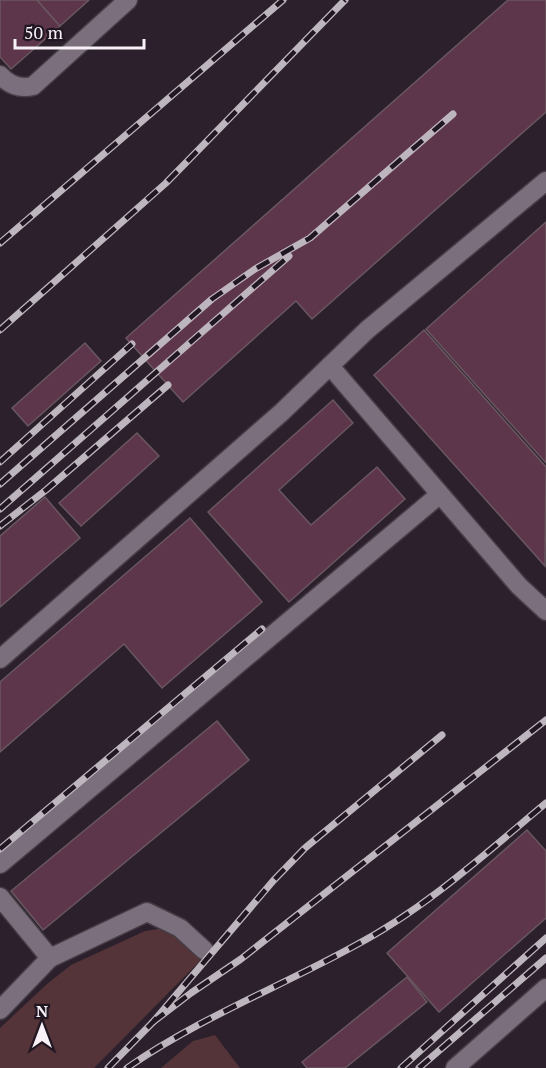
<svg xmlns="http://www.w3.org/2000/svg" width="546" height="1068" viewBox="0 0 546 1068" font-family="'PT Serif',serif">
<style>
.green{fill:#543438}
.building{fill:#5e364b;stroke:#695760;stroke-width:1.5}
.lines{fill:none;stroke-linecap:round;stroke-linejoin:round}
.minor-casing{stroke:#453d46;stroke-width:21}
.minor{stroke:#7c6f7d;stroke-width:18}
.rail-casing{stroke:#beb6bf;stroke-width:7}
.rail{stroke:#211722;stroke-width:4.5;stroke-dasharray:14;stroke-linecap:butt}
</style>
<rect width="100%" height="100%" fill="#2b202c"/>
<!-- green -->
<g class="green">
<path d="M164,928l39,30 -109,110h-94v-40l47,-44 24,-19 74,-34z"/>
<path d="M215,1035l25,33h-79l32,-27z"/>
</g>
<!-- building -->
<g class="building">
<path d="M0,0h37l23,26 -49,43 -11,-12z"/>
<path d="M37,0h52l-29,26z"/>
<path d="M508,0h38v112l-234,207 -16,-18 -113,101 -57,-64z"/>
<path d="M546,222v241l-120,-134z"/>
<path d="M424,330l122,137 -1,99 -171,-191z"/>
<path d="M85,343l16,18 -73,65 -16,-18z"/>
<path d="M333,400l20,23 -74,67 32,35 66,-58 28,32 -116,103 -81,-90z"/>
<path d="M137,433l22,23 -78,70 -22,-23z"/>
<path d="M45,497l35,41 -80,69v-71z"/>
<path d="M190,518l72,84 -100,86 -38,-44 -124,108v-70z"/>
<path d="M217,721l32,39 -206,170 -32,-39z"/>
<path d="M527,830l19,21v67l-107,94 -52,-59z"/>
<path d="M407,977l20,25 -82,66h-38l-5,-6z"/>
</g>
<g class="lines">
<!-- minor casing -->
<g class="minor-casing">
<g id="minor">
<path d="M0,75c9,10 20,14 33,11l95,-86"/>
<path d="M330,366l189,220 27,25"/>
<path d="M0,659l282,-247 85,-82 179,-149"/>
<path d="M0,864l439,-369"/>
<path d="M0,897l50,61 97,-46 33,16 24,22"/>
<path d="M0,1010l50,-52"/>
<path d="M455,1068l91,-80"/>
</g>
</g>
<!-- minor -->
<use href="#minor" class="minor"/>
<!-- rail casing -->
<g class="rail-casing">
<g id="rail">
<path d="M0,243l283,-243"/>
<path d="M0,330l166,-147 179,-183"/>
<path d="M0,462l132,-118"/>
<path d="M0,484l212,-185 43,-30 55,-31 143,-124"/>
<path d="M0,509l289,-253"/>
<path d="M0,526l46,-36 122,-105"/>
<path d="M0,849l262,-220"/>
<path d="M153,1022l38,-29 50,-34 305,-239"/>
<path d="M108,1068l45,-46 120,-141 32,-33 137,-113"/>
<path d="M127,1068c72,-50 153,-81 229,-123 70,-37 130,-92 190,-142"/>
<path d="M401,1068l145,-130"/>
<path d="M419,1068l127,-110"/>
</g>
</g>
<!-- rail -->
<use href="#rail" class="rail"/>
</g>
<!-- north arrow -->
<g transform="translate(42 1026)" stroke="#211722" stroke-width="4.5" paint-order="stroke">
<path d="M0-4.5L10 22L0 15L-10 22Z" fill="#f8f1f8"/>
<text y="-9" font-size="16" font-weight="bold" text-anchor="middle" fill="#f8f1f8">N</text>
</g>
<!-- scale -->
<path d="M15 39v9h129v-9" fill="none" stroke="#f8f1f8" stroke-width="3"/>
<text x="24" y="39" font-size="18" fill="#f8f1f8" stroke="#211722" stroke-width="4.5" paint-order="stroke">50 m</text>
</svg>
